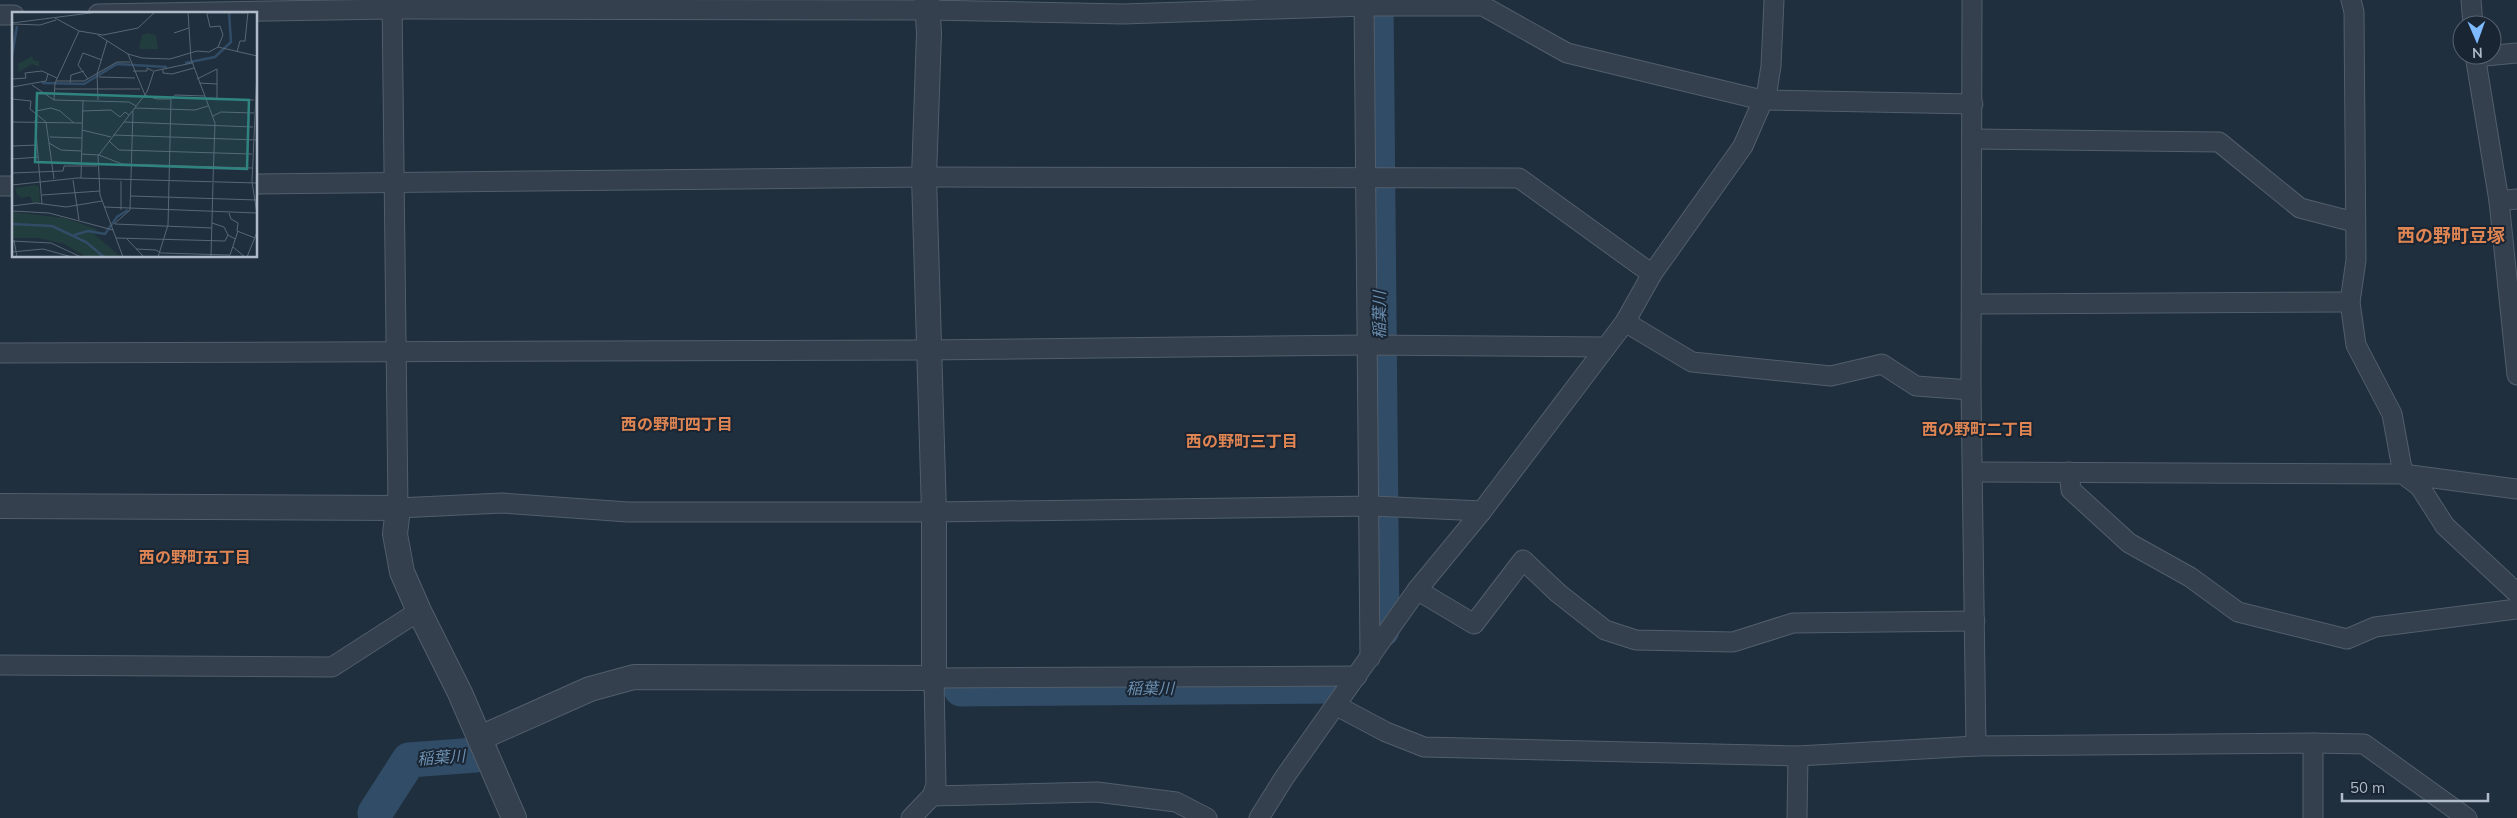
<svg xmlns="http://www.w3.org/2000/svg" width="2517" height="818" viewBox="0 0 2517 818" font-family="Mulish,'Noto Sans JP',sans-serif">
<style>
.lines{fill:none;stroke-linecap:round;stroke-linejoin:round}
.river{stroke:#314c67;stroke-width:35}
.minor-casing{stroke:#525e6b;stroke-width:21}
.tertiary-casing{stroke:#525e6b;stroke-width:26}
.minor{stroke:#34404d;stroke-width:19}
.tertiary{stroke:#34404d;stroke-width:24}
.labels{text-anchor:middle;stroke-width:4;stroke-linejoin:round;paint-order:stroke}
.water-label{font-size:16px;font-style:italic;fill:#6c8fb0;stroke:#192532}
.neighbourhood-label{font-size:16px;font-weight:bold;fill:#df8554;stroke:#192532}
.quarter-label{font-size:18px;font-weight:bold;fill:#df8554;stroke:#192532}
.inset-river{fill:none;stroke:#314c67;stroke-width:2.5}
.inset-road{fill:none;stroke:#596775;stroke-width:1}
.view{fill:#2f8480;fill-opacity:0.15;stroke:#2f8480;stroke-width:2.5}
.inset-edge{fill:none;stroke:#afbbc9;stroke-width:2.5}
</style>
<rect width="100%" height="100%" fill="#202f3d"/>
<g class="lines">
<!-- river -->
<g class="river">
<path d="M1376,0l6,630"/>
<path d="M961,689l378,-3"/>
<path d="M375,813l34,-53 67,-5"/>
</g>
<!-- minor casing -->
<g class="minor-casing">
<g id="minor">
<path d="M392,0l6,508 104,-5 126,9h306l439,-6 109,5"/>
<path d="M1364,0l6,658"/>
<path d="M1972,0l-1,390 5,356"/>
<path d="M2351,0l3,12 2,248 -6,42 6,43 36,69 11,60 17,13 25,39 72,67"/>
<path d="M2471,0l2,25"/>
<path d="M98,14l294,-5 536,1 195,4 243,-8h117l84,47 195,47 211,4"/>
<path d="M0,15h14"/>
<path d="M2475,55l24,146 18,174"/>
<path d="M2475,57l42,-4"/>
<path d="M1973,139l246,3 81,66 54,14"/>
<path d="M256,184l668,-7 595,1 133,96"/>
<path d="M0,186h14"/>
<path d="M2499,201l18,-2"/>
<path d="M1973,304l377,-2"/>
<path d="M1625,322l67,40 139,14 51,-12 34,22 55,4"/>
<path d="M0,353l927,-3 438,-5 241,2"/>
<path d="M1973,472l430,2 114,15"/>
<path d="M2069,472l2,18 58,53 61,34 48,35 109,27 28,-12 142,-18"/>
<path d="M1417,590l57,34 49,-64 35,33 47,37 31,10 97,2 60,-19 182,-2"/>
<path d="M0,665l332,2 87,-56"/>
<path d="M1337,706l49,26 38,15 374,9 178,-10 337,-3v75"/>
<path d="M2313,743l51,1 103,74"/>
<path d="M932,796l165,-4 79,10 31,16"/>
<path d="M911,818l21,-22 4,-11 -2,-107 423,-2"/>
<path d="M1259,818l25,-40 133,-188 65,-79 143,-189 27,-48 91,-128 24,-55 4,-25 3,-66"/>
<path d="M1797,818l1,-62"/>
</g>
</g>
<!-- tertiary casing -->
<g class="tertiary-casing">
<g id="tertiary">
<path d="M0,506l398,2 -3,26 7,38 17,39 41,82 54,125"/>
<path d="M480,738l110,-49 44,-12 300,1v-166l-10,-335 5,-144 -2,-33"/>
</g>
</g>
<!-- minor -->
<use href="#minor" class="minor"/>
<!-- tertiary -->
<use href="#tertiary" class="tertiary"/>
</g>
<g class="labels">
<!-- water labels -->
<g class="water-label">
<text transform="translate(1379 315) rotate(-90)" y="6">稲葉川</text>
<text x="1150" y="694">稲葉川</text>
<text transform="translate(441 757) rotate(-4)" y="6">稲葉川</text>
</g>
<!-- neighbourhood labels -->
<g class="neighbourhood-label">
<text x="677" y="430">西の野町四丁目</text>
<text x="1978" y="435">西の野町二丁目</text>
<text x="1242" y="447">西の野町三丁目</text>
<text x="195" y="563">西の野町五丁目</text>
</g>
<!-- quarter labels -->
<g class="quarter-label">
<text x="2451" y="242">西の野町豆塚</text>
</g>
</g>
<!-- overview -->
<g transform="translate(12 12)">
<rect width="245" height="245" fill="#202f3d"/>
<path d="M20,44l1,4 6,1v6l-7,-3 -13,8 -1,-8z" fill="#223d3e"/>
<path d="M23,173l4,1 1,17h-7l-3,-7 -8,2 -5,-3 -2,-7z" fill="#223d3e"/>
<path d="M135,21l9,2 2,14h-19l3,-14z" fill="#223d3e"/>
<path d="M0,200l52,6 33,11 -2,6 26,22h-35l-22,-13 -25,-6h-27z" fill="#223d3e"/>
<path class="inset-river" d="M0,44l5,-30M173,51l30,-6 16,-15 -2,-30M30,71l42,1 33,-20 50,3M0,212l40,2 34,16 18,15M62,223l14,-4 17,3 12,-17 11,-7"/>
<path class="inset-road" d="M176,0l3,47 24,64 -2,58M194,1h42M195,2l3,13 10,-1 3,9 -5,12M43,6l24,13 24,4 35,-7 17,-16M0,11l86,-11M1,12l27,1 16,-5M67,19l-24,52 -1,17 75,2 7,4M162,21l15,-5M86,23l30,19 14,4 28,1 27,-8 12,1 9,-5 39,9M225,40l3,-11h5l3,-29M116,42l17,41M151,57v4l9,1 22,-6M121,59h14v-3l6,3M245,59l-5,111 5,32M87,65l36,1M0,67l14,-1 -1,-5 17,-2 15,7M76,67l-10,-14 5,-12 19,7M185,67l20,-10v29M44,69h28l33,-19h13M58,71l1,-8 13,-4M187,71l18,1M20,73l22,15M0,75l34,-6 2,-7M43,77h85M132,83l13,4h14l4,-4 30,1M193,86l49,2M0,87l19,2 -1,8 16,13 8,57M86,88l-1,-26 10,-33M123,96l60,2 13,-4M24,99l15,-3 9,3 14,12M70,99l29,-1 9,7 5,-5 4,3M201,104l8,-4 33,1M23,108l7,84M0,110l70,1M112,110l129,5M70,118l29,7M101,123l144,5M38,125l32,1M97,129l10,9 133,4M37,131l12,7 20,1M0,134l25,-1M69,142l18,1 23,9 130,4M0,147l27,-2M0,161l51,-2 1,-5h33M69,166l2,-78M61,168l6,40M0,173l65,-7 180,5M30,183l58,-4M119,184l126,4M0,194l24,-3 30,4 36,-6M92,195l153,6M109,198v-29M118,198l3,-99M0,199l37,2 64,17M217,201l2,6 7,4 -1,8 18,7M200,211l12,4 4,8 7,4M102,212l16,-14M103,212l97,4M104,226l109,3 3,-6M115,227l17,18M2,228l3,17M0,229l39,2 30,14M221,235l12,10M124,237l20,1 5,3 69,2M0,240l31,-3 29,8M218,243l8,-24M199,244l2,-73M111,245l-23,-62 -2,-39 49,-64 7,-21 38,-8M146,245l10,-32 3,-126M235,245l10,-25"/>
<path class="view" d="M25,81l212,7 -2,69 -212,-7z"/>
<rect width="245" height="245" class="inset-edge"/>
</g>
<!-- north arrow -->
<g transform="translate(2477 40) rotate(178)"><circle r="24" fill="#192532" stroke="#55616e"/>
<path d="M0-4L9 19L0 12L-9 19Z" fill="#7ebaff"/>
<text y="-8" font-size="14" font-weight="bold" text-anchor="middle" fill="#afbbc9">N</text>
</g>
<!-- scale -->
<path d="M2342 793v8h146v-8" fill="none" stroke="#afbbc9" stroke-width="2.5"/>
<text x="2350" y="793" font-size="15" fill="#afbbc9" stroke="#192532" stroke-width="4" paint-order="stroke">50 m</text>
</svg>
